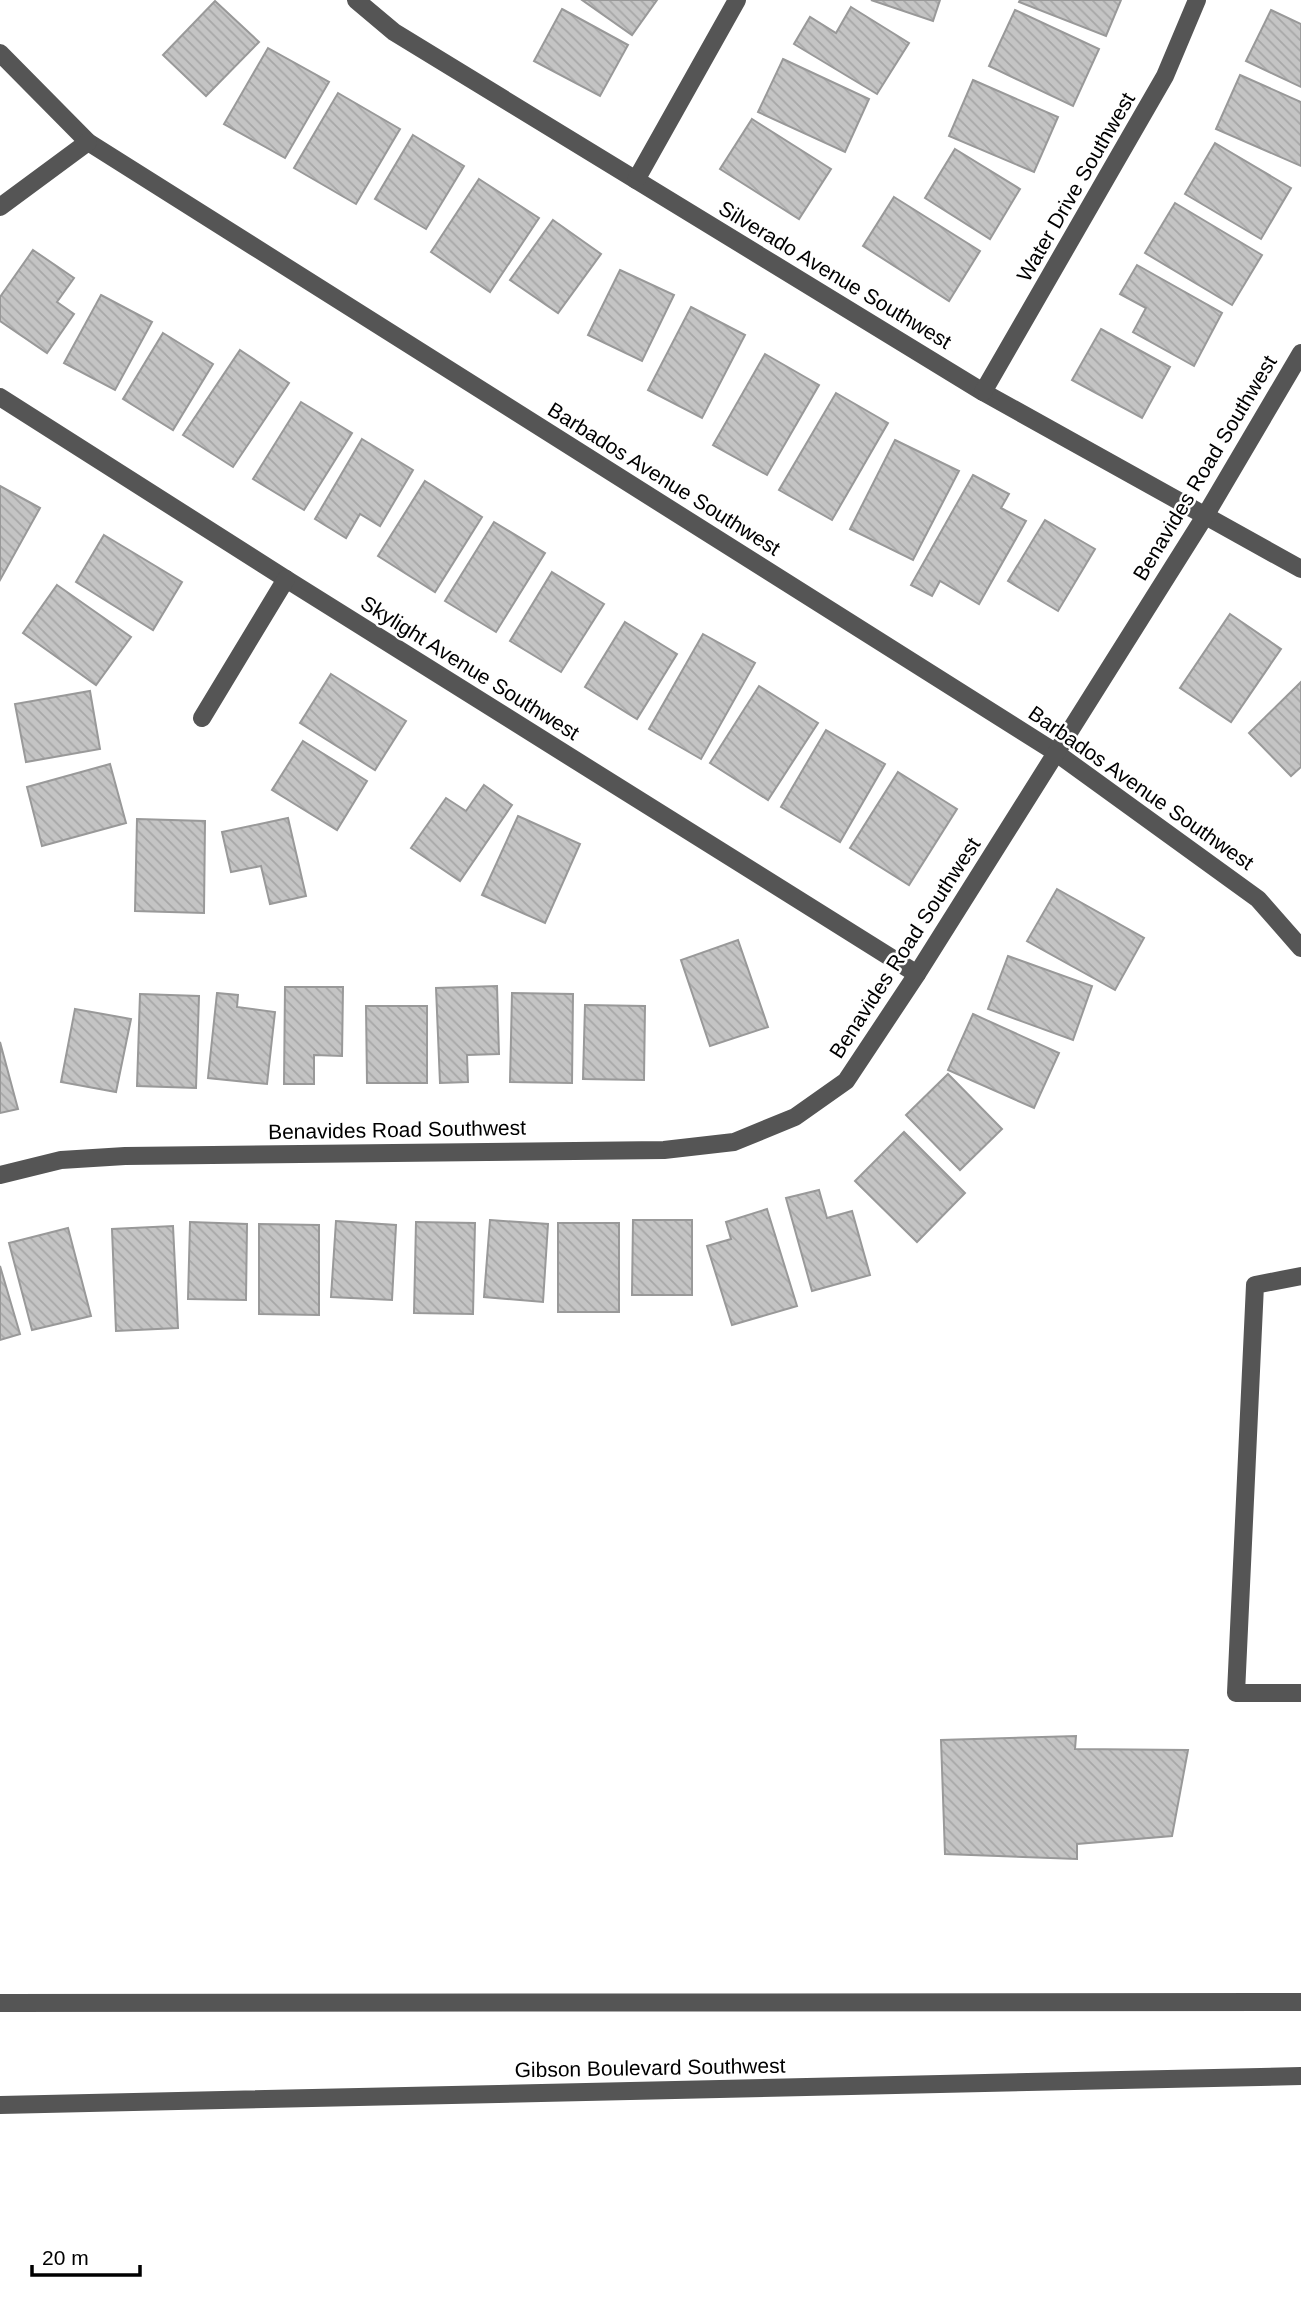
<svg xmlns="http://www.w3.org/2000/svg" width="1301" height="2307" viewBox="0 0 1301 2307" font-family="Arial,sans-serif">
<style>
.building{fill:url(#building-back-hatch);stroke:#999;stroke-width:2}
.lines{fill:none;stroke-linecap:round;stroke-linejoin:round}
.minor{stroke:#555;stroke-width:18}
.labels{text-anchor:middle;stroke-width:5;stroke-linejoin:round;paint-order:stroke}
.street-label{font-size:21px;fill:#000;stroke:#fff}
</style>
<defs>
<pattern id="building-back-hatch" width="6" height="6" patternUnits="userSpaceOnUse" patternTransform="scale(1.75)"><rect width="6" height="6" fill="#c4c4c4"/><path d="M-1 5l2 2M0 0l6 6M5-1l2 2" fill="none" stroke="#a7a7a7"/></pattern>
</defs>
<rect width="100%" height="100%" fill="#fff"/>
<!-- building -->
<g class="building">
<path d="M582,0h75l-25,35z"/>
<path d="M871,0h69l-7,21z"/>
<path d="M1020,0h101l-15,36 -87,-34z"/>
<path d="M215,1l44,41 -53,54 -43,-41z"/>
<path d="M851,7l58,36 -32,51 -83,-50 16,-27 26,16z"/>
<path d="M562,9l66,36 -28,51 -66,-35z"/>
<path d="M1015,10l84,39 -26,57 -84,-40z"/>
<path d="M1271,10l30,14v63l-55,-26z"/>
<path d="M268,48l61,34 -44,76 -61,-34z"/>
<path d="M783,59l86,40 -24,53 -87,-40z"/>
<path d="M1240,75l61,27v64l-85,-37z"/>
<path d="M973,80l85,37 -24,55 -85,-36z"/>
<path d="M338,93l62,36 -44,75 -62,-36z"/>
<path d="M752,119l79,50 -32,50 -79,-50z"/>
<path d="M413,135l51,31 -38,63 -51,-30z"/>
<path d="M1215,143l76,45 -30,51 -76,-45z"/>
<path d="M955,149l65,40 -30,50 -65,-41z"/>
<path d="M479,179l60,39 -49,74 -59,-40z"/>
<path d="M894,197l86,54 -31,50 -86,-55z"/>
<path d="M1175,203l87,52 -30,50 -87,-52z"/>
<path d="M553,220l48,34 -43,59 -48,-33z"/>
<path d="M33,250l41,28 -17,24 17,12 -27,39 -47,-32v-24z"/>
<path d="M1137,265l85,48 -28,53 -61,-34 13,-24 -26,-14z"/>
<path d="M620,270l54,25 -32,66 -54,-26z"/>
<path d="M101,295l51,27 -37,68 -51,-27z"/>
<path d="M691,307l54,28 -43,83 -54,-28z"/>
<path d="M1101,329l69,38 -28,51 -70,-38z"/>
<path d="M163,333l50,31 -40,66 -50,-31z"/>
<path d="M240,350l49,33 -56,84 -50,-32z"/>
<path d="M765,354l54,31 -52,90 -54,-30z"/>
<path d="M836,393l52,30 -56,97 -53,-30z"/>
<path d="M301,402l51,31 -48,77 -51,-31z"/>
<path d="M362,439l51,31 -33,56 -20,-12 -14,24 -31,-19z"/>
<path d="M895,440l64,31 -46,89 -63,-31z"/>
<path d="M973,475l36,19 -8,14 25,13 -47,83 -39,-23 -8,15 -21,-11z"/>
<path d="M425,481l57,36 -47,75 -57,-36z"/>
<path d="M0,486l40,22 -40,72z"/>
<path d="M1045,520l50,29 -37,62 -50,-30z"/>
<path d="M494,522l51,31 -49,79 -51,-31z"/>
<path d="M104,535l78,47 -29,48 -77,-48z"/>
<path d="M552,572l52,32 -43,68 -51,-31z"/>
<path d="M57,585l74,52 -35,48 -73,-52z"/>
<path d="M1230,614l51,35 -50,73 -51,-34z"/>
<path d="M625,622l52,32 -40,65 -52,-32z"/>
<path d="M703,634l52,29 -54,96 -52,-30z"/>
<path d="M331,674l75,47 -31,49 -75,-47z"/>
<path d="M1301,682v85l-10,9 -42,-43z"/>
<path d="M759,686l59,37 -50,77 -58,-37z"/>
<path d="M90,691l10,58 -74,13 -11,-58z"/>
<path d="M826,730l59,34 -45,78 -59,-35z"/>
<path d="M303,741l64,40 -30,49 -65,-40z"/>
<path d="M110,764l16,59 -84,23 -15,-59z"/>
<path d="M898,772l59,37 -48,76 -59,-37z"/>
<path d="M484,785l28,20 -52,76 -49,-33 35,-50 20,13z"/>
<path d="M518,816l62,28 -35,79 -63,-28z"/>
<path d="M288,818l18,78 -36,8 -9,-38 -30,6 -9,-40z"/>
<path d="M137,819l68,2 -1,92 -69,-2z"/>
<path d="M1057,889l87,49 -29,52 -88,-49z"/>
<path d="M738,940l30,87 -58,19 -29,-86z"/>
<path d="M1008,956l84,30 -19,54 -85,-31z"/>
<path d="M497,986l2,68 -32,1 1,27 -28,1 -4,-95z"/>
<path d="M285,987h58l-1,69 -28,-1v29h-30z"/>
<path d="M217,993l21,2 -1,12 38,5 -8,72 -59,-6z"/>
<path d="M512,993l61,1 -1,89 -62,-1z"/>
<path d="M140,994l59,2 -3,92 -59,-2z"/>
<path d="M585,1005l60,1 -1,74 -61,-1z"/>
<path d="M366,1006h61v77h-60z"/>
<path d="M75,1009l56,10 -15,73 -55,-10z"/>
<path d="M973,1014l86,39 -25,55 -86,-38z"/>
<path d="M0,1042l18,67 -18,4z"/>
<path d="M948,1074l54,55 -42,41 -54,-55z"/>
<path d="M904,1132l61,61 -48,49 -62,-61z"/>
<path d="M819,1190l8,28 25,-7 18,64 -58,16 -26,-93z"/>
<path d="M767,1209l30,97 -65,19 -25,-79 24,-7 -5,-17z"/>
<path d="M490,1220l58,4 -5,78 -59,-5z"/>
<path d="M633,1220h59v75h-60z"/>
<path d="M336,1221l60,4 -4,75 -61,-3z"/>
<path d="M190,1222l57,2 -1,76 -58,-1z"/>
<path d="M416,1222l59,1 -2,91 -59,-1z"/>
<rect x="558" y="1223" width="61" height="89"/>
<path d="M259,1224l60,1v90l-60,-1z"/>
<path d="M173,1226l5,102 -62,3 -4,-102z"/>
<path d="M68,1228l23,88 -59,14 -23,-87z"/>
<path d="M0,1266l20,68 -20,6z"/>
<path d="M1076,1736l-1,13 113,1 -16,86 -95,8v15l-132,-5 -4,-114z"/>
</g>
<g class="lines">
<!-- minor -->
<g class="minor">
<path d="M356,0l38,32 589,360 318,177"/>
<path d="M0,53l88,89 967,610 203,147 43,49"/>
<path d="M636,180l101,-180"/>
<path d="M0,207l88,-65"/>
<path d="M983,392l182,-316 32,-76"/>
<path d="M0,397l286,182 631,395"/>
<path d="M202,718l84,-139"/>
<path d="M0,1175l61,-15 64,-4 539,-6 70,-8 61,-25 51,-36 71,-107 288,-458 96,-163"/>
<path d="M1301,1276l-46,9 -19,408h65"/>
<path d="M0,2003l1301,-1"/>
<path d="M0,2105l1301,-29"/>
</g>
</g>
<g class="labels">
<!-- street labels -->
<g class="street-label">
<text transform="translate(1076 187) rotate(-60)" y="7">Water Drive Southwest</text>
<text transform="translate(835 275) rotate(31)" y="7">Silverado Avenue Southwest</text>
<text transform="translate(1205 468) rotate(-59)" y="7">Benavides Road Southwest</text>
<text transform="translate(664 479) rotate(32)" y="7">Barbados Avenue Southwest</text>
<text transform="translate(470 668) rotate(32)" y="7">Skylight Avenue Southwest</text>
<text transform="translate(1141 788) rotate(35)" y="7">Barbados Avenue Southwest</text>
<text transform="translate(905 948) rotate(-57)" y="7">Benavides Road Southwest</text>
<text transform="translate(397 1130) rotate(-1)" y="7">Benavides Road Southwest</text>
<text transform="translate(650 2068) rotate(-1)" y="7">Gibson Boulevard Southwest</text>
</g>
</g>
<!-- scale -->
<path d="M32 2265v10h108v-10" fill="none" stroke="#000000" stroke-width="3.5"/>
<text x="42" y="2265" font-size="21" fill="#000000" stroke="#ffffff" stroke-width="5" paint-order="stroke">20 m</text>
</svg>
